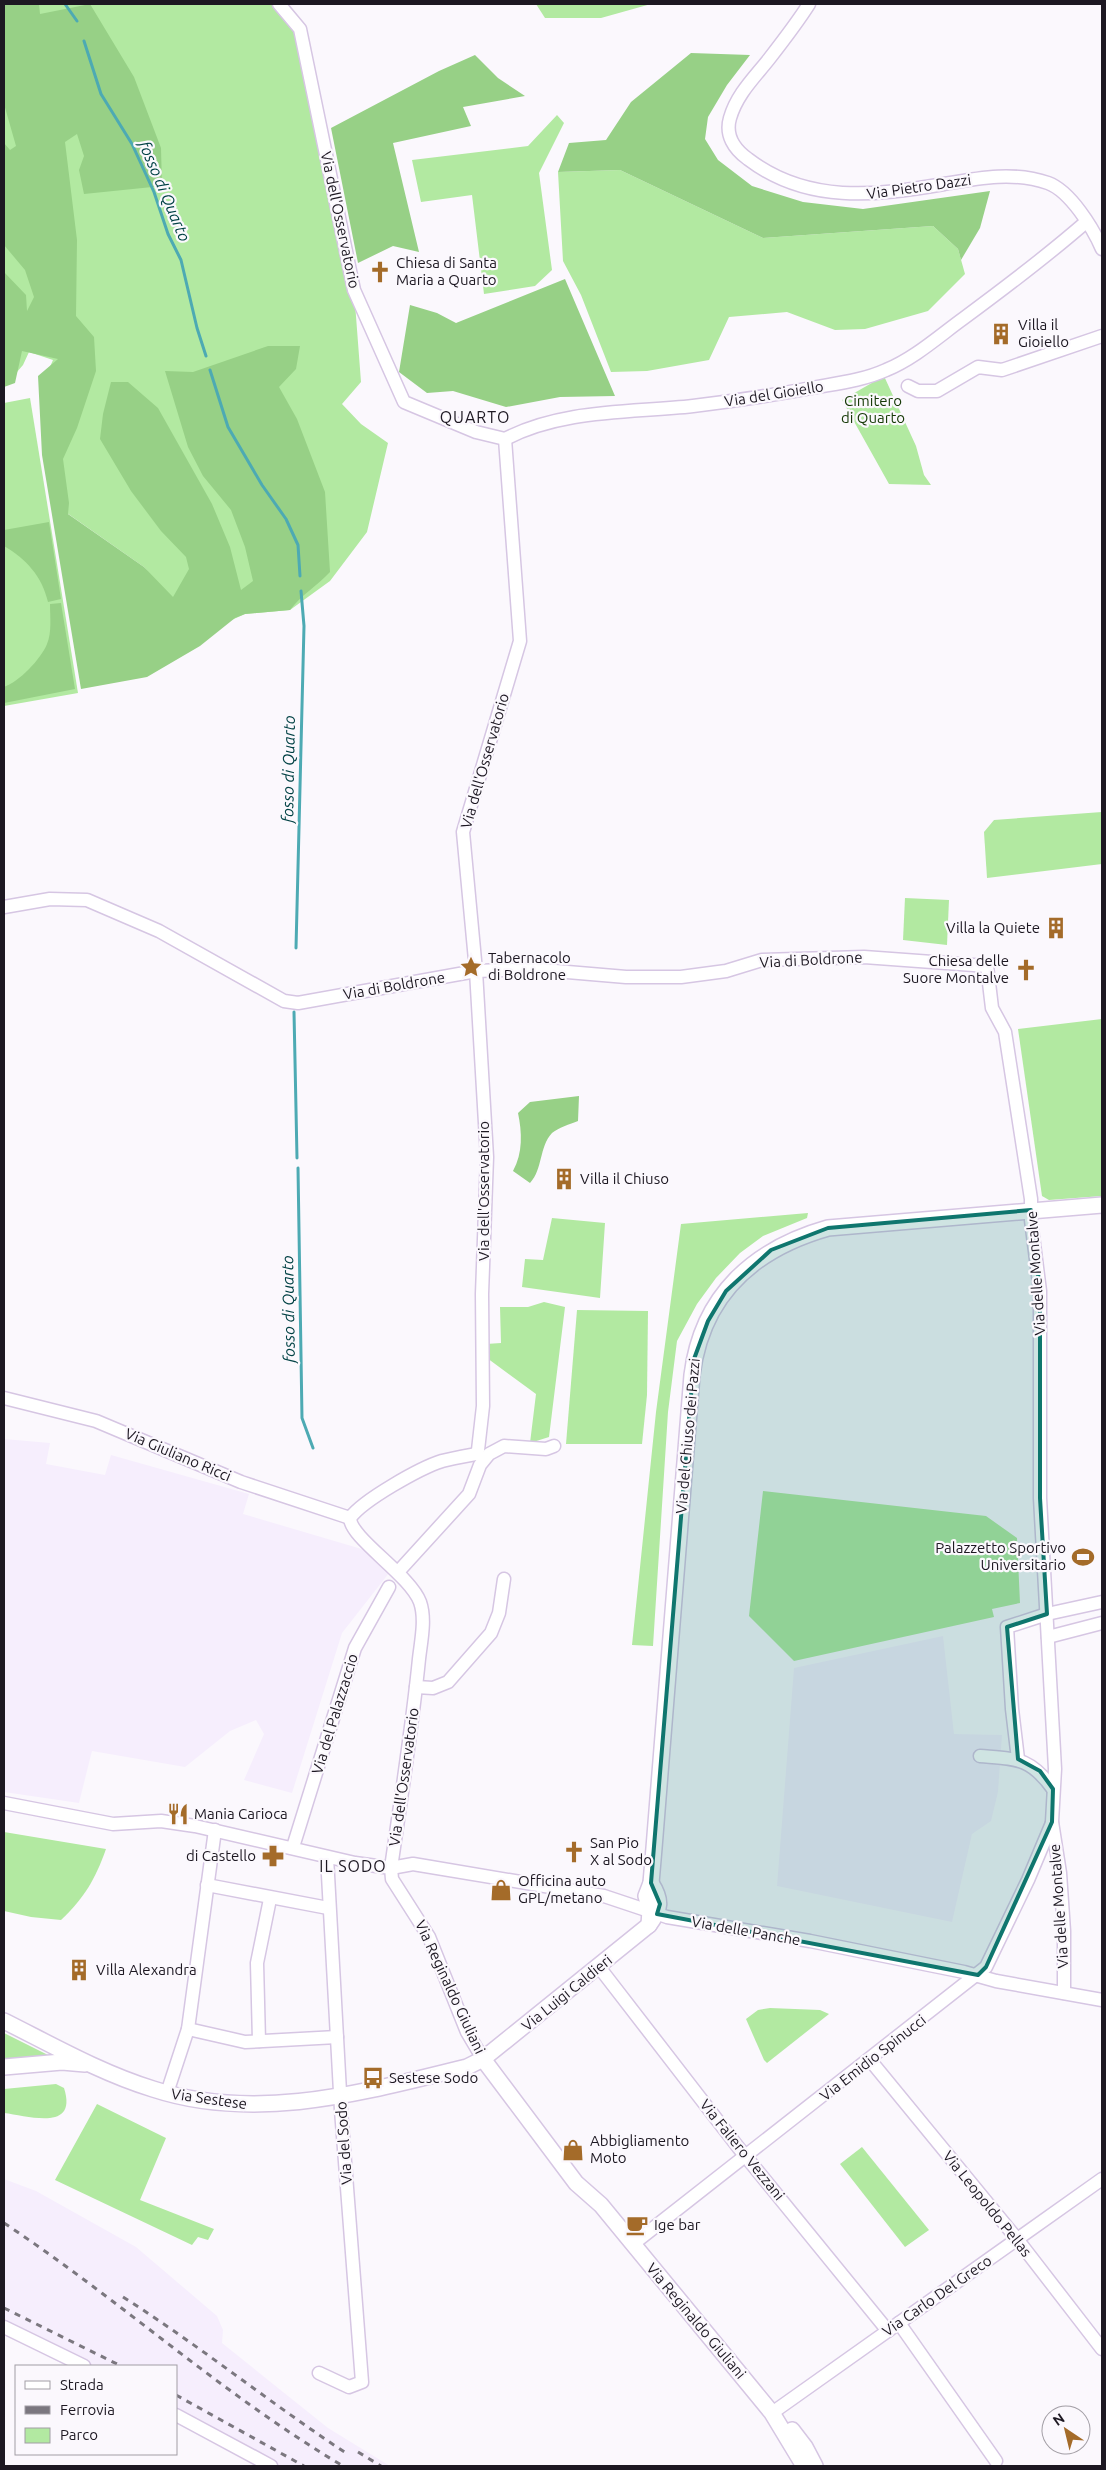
<svg xmlns="http://www.w3.org/2000/svg" width="1106" height="2470" viewBox="0 0 1106 2470" font-family="Ubuntu,sans-serif">
<style>
.built{fill:#f6eefd}
.green{fill:#b2e9a1}
.forest{fill:#97d086}
.lines{fill:none;stroke-linecap:round;stroke-linejoin:round}
.stream{stroke:#4daab3;stroke-width:3}
.minor-casing{stroke:#d6c6e3;stroke-width:15}
.major-casing{stroke:#d6c6e3;stroke-width:18}
.minor{stroke:#fff;stroke-width:12}
.major{stroke:#fff;stroke-width:15}
.rail{stroke:#7b777f;stroke-width:3;stroke-dasharray:6 6;stroke-linecap:butt}
.marked{fill:#0f766e;fill-opacity:0.2;stroke:#0f766e;stroke-width:4;stroke-linejoin:round}
.labels{text-anchor:middle;stroke-width:4.5;stroke-linejoin:round;paint-order:stroke}
.street-label{font-size:15px;fill:#1d1822;stroke:#fbf8fd}
.poi-label{font-size:15px;fill:#1d1822;stroke:#fbf8fd;text-anchor:start}
.park-label{font-size:15px;fill:#153906;stroke:#fbf8fd}
.water-label{font-size:16px;font-style:italic;fill:#004144;stroke:#fbf8fd}
.neighbourhood-label{font-size:16px;letter-spacing:1px;fill:#1d1822;stroke:#fbf8fd}
</style>
<rect width="100%" height="100%" fill="#fbf8fd"/>
<!-- built -->
<g class="built">
<path d="M4,1439l46,4 -4,21 59,11 6,-20 138,39 -6,20 122,36 24,23 -47,60 -50,160 -48,-13 20,-46 -8,-14 -26,11 -45,36 -93,-16 -13,52 -75,-11z"/>
<path d="M943,1636l11,98 48,1 -4,57 -7,29 -19,13 -20,88 -175,-36 17,-218z"/>
<path d="M4,2179l32,12 100,56 81,69 6,14 -1,13 106,85 62,38h-122l-92,-49v-51h-103l-69,-33z"/>
</g>
<!-- green -->
<g class="green">
<path d="M4,4h275l21,25 54,261 7,92 -19,22 19,20 27,19 -21,89 -37,49 -40,29 -45,4 -45,20 -56,-67 -80,-56 -19,-133 8,-18 -24,-8 -6,13 -19,22z"/>
<path d="M536,4h115l-50,14h-56z"/>
<path d="M557,115l7,8 -25,50 13,97 -17,16 -51,8 -12,-99 -51,7 -9,-42 116,-14z"/>
<path d="M620,170l143,68 170,-12 25,23 7,25 -37,37 -63,18 -30,1 -48,-18 -58,5 -20,43 -62,11 -36,1 -30,-77 -18,-34 -5,-89z"/>
<path d="M884,376l32,70 8,29 7,10 -42,-1 -47,-84z"/>
<path d="M30,398l48,295 -74,13v-303z"/>
<path d="M1102,812v52l-115,14 -3,-46 10,-12z"/>
<path d="M905,898l44,2 -2,45 -44,-5z"/>
<path d="M1102,1019v177l-53,4 -7,-4 -24,-167z"/>
<path d="M808,1213l-1,5 -44,18 -23,17 -24,25 -19,26 -20,37 -9,71 -15,234 -21,-1 24,-233 25,-188z"/>
<path d="M552,1218l53,5 -5,75 -78,-11 3,-28 18,1z"/>
<path d="M544,1302l21,5 -16,130 -19,6 6,-49 -49,-36 -1,-14 15,-1 -1,-36h28z"/>
<path d="M577,1310l71,1 -1,84 -5,49h-76z"/>
<path d="M763,1491l223,25 31,22 3,65 -28,6 2,8 -200,44 -45,-45z"/>
<path d="M4,1832l102,17c-11,31 -22,49 -45,71l-30,-3 -27,-6z"/>
<path d="M770,2008l50,2 9,4 -62,49 -3,-3 -18,-41 12,-9z"/>
<path d="M4,2033l46,23 -46,5z"/>
<path d="M56,2084l8,4c14,44 -35,28 -60,25v-24z"/>
<path d="M97,2104l69,34 -26,62 74,29 -6,11 -10,-3 -6,8 -137,-65z"/>
<path d="M862,2147l67,83 -24,17 -65,-83z"/>
</g>
<!-- forest -->
<g class="forest">
<path d="M4,4h35l1,10 50,-10 44,73 27,71 1,38 -78,8 -5,-24 5,-14 -7,-22 -12,8 12,98 -1,76 18,21 2,34 -19,57 -14,31 6,44 -1,11 76,53 29,30 16,-28 -3,-12 -25,-26 -30,-40 -31,-52 3,-25 8,-32h17l30,26 54,96 18,43 11,43 12,-9 -8,-34 -14,-37 -28,-34 -15,-29 -23,-76 28,1 75,-26h32l-4,23 -17,18 18,32 28,73 5,80c-13,14 -29,23 -40,38l-45,4 -10,4 -35,28 -53,31 -66,12 -39,-234 -4,-79 20,-17 -36,-8 -7,32 -11,4v-115l22,23 1,16 7,-14 -9,-27 -21,-25v-102l6,7 6,-4 -12,-42z"/>
<path d="M691,53l59,2 -23,30 -19,32 -3,22 13,21 34,26 51,16 60,7 127,-18 -10,37 -19,32 -3,-11 -25,-23 -170,12 -143,-68 -62,2 11,-29 37,-3 25,-38z"/>
<path d="M475,55l23,23 27,18 -62,11 8,19 -78,17 26,109 -26,-6 -35,17 -27,-135 108,-57z"/>
<path d="M565,279l50,117 -55,1 -54,10 -53,-16 -26,2 -28,-21 11,-67 27,8 19,10z"/>
<path d="M49,522l12,77 -13,3c-6,-26 -22,-43 -44,-56v-16z"/>
<path d="M61,603l14,86 -71,14v-16c15,-5 37,-28 43,-43 5,-11 3,-28 3,-40z"/>
<path d="M579,1096l-1,25c-8,3 -20,7 -26,12 -13,14 -9,36 -22,50l-17,-12c10,-18 9,-39 5,-58l12,-11z"/>
</g>
<g class="lines">
<!-- stream -->
<g class="stream">
<path d="M65,4l12,17"/>
<path d="M84,41l17,53 31,50 22,48 14,42 13,26 16,68 9,28"/>
<path d="M210,370l18,57 34,58 24,34 12,26 2,31"/>
<path d="M296,948l8,-322 -3,-35"/>
<path d="M294,1012l3,146"/>
<path d="M298,1168l4,250 11,30"/>
</g>
<!-- minor casing -->
<g class="minor-casing">
<g id="minor">
<path d="M279,4l21,25 54,261 50,112 72,30 29,7 15,202 -57,191 13,139 11,186 -5,137 1,112 -5,44 -2,4c-11,2 -23,4 -34,7 -22,7 -79,39 -92,57 0,20 60,57 70,84 6,17 1,39 -1,57 -7,70 -18,139 -28,209l22,-4 191,32 63,21 143,24 154,31 32,9 106,19"/>
<path d="M809,4c-12,19 -26,37 -40,55 -15,19 -32,35 -39,59 -5,17 4,31 18,41 59,45 127,37 196,25 34,-6 70,-13 104,-1 22,8 45,45 54,66"/>
<path d="M908,386l10,5h19l41,-24 24,3 100,-34"/>
<path d="M505,439c58,-30 125,-26 188,-33 42,-5 82,-11 124,-19 23,-4 47,-7 69,-17 29,-12 53,-34 78,-52 42,-31 83,-62 122,-96"/>
<path d="M4,907l46,-8 37,1 72,31 125,70 14,2 178,-32 56,-2 94,8h55l45,-6 36,-11 102,-3 123,9 5,42 13,24 26,167v21l9,71v207l15,271 -3,53 8,51 4,58v62"/>
<path d="M4,1398l92,23 145,61 109,36"/>
<path d="M398,1572l71,-78 11,-29 9,-11 15,-8 42,3 8,-3"/>
<path d="M1048,1637l54,-14"/>
<path d="M416,1687l17,1 15,-6 43,-49 8,-20 5,-34"/>
<path d="M980,1756c36,3 50,1 73,33"/>
<path d="M1018,1759l-6,-50 -5,-82 40,-13 55,-12"/>
<path d="M4,1803l109,21 48,-3 34,5 160,37 36,5 1,11 37,58 38,95 16,27"/>
<path d="M293,1847l62,-199 34,-61"/>
<path d="M207,1885l121,23"/>
<path d="M599,1967l139,180 150,184"/>
<path d="M188,2029l57,13 92,-5"/>
<path d="M259,2041l-2,-78 13,-64"/>
<path d="M870,2060l147,179 85,110"/>
<path d="M167,2093l21,-64 27,-199"/>
<path d="M633,2244l353,-277 42,-87 24,-57"/>
<path d="M899,2323l97,138"/>
<path d="M4,2327l80,39"/>
<path d="M319,2373l30,14 13,-5 -21,-272 -14,-253"/>
<path d="M772,2413l330,-234"/>
<path d="M176,2415l95,51"/>
</g>
</g>
<!-- major casing -->
<g class="major-casing">
<g id="major">
<path d="M649,1925l1,-15 -4,-14 5,-13 3,-35 38,-473c10,-80 62,-126 136,-147l274,-23"/>
<path d="M4,2021c48,24 97,52 149,68 104,34 211,3 314,-22l16,-8 166,-134c12,-16 13,-25 2,-42"/>
<path d="M483,2059l93,124 25,22 171,208 32,53"/>
<path d="M4,2067l58,-5 23,2"/>
<path d="M792,2430l13,17 10,19"/>
</g>
</g>
<!-- minor -->
<use href="#minor" class="minor"/>
<!-- major -->
<use href="#major" class="major"/>
<!-- rail -->
<g class="rail">
<path d="M4,2223c116,77 219,172 339,243"/>
<path d="M123,2297c77,49 147,106 223,156"/>
<path d="M4,2308l117,58"/>
<path d="M176,2395l128,71"/>
<path d="M358,2452l23,14"/>
</g>
</g>
<!-- marked area -->
<path class="marked" d="M1031,1210l9,81v207l7,116 -40,13 11,132 22,12 13,18 -1,33 -66,145 -8,8 -321,-61 3,-10 -9,-21 43,-524 14,-38 18,-30 45,-41 57,-22z"/>
<!-- icons -->
<defs>
<g id="church-bare" transform="scale(1.725)"><path d="M-1.2-6h2.4v3.5h3.3v2.4h-3.3V6h-2.4V-.1h-3.3v-2.4h3.3Z" fill="#a46b29" stroke="#fbf8fd" stroke-width="2.5" paint-order="stroke"/></g>
<g id="building-bare" transform="scale(1.725)"><path d="M-4-6H4V6H1V3H-1V6H-4ZM-2.5-4.3h1.7v1.8h-1.7ZM.8-4.3h1.7v1.8H.8ZM-2.5-1h1.7V.8h-1.7ZM.8-1h1.7V.8H.8Z" fill="#a46b29" stroke="#fbf8fd" stroke-width="2.5" paint-order="stroke"/></g>
<g id="sight-bare" transform="scale(1.725)"><path d="M0-6L1.8-2.2L6-1.7L2.9 1.2L3.7 5.4L0 3.3L-3.7 5.4L-2.9 1.2L-6-1.7L-1.8-2.2Z" fill="#a46b29" stroke="#fbf8fd" stroke-width="2.5" paint-order="stroke"/></g>
<g id="stadium-bare" transform="scale(1.725)"><path d="M0-5a6.5 5 0 1 0 0 10a6.5 5 0 1 0 0-10ZM-3.5-1.8h7v3.6h-7Z" fill="#a46b29" stroke="#fbf8fd" stroke-width="2.5" paint-order="stroke"/></g>
<g id="restaurant-bare" transform="scale(1.725)"><path d="M-5-6h1v4h1v-4h1v4h1v-4h1v5L-1.5 .5V6h-2V.5L-5-1ZM5-6V6H3V1.5H1.5Q1.5-4 5-6Z" fill="#a46b29" stroke="#fbf8fd" stroke-width="2.5" paint-order="stroke"/></g>
<g id="pharmacy-bare" transform="scale(1.725)"><path d="M-2-6h4v4h4v4h-4v4h-4v-4h-4v-4h4Z" fill="#a46b29" stroke="#fbf8fd" stroke-width="2.5" paint-order="stroke"/></g>
<g id="shop-bare" transform="scale(1.725)"><path d="M-5-2.5h2.3a2.7 3.5 0 0 1 5.4 0H5L5.5 6h-11ZM-1.5-2.5h3a1.5 2.3 0 0 0-3 0Z" fill="#a46b29" stroke="#fbf8fd" stroke-width="2.5" paint-order="stroke"/></g>
<g id="bus-bare" transform="scale(1.725)"><path d="M-5-6H5V4H4V6H2V4H-2V6H-4V4H-5ZM-3.5-4V0h7V-4ZM-3.5 1.2v1.5H-2V1.2ZM2 1.2v1.5H3.5V1.2Z" fill="#a46b29" stroke="#fbf8fd" stroke-width="2.5" paint-order="stroke"/></g>
<g id="cafe-bare" transform="scale(1.725)"><path d="M-5.5-4.5H6V0H3Q3 3.5 0 3.5H-2.5Q-5.5 3.5-5.5 0ZM3-3.2v2h1.7v-2ZM-6 4.5H4V6H-6Z" fill="#a46b29" stroke="#fbf8fd" stroke-width="2.5" paint-order="stroke"/></g>
</defs>
<g fill-rule="evenodd">
<use href="#church-bare" x="380" y="272"/>
<use href="#building-bare" x="1001" y="334"/>
<use href="#building-bare" x="1056" y="928"/>
<use href="#sight-bare" x="471" y="967"/>
<use href="#church-bare" x="1026" y="970"/>
<use href="#building-bare" x="564" y="1179"/>
<use href="#stadium-bare" x="1083" y="1557"/>
<use href="#restaurant-bare" x="178" y="1814"/>
<use href="#church-bare" x="574" y="1852"/>
<use href="#pharmacy-bare" x="273" y="1856"/>
<use href="#shop-bare" x="501" y="1890"/>
<use href="#building-bare" x="79" y="1970"/>
<use href="#bus-bare" x="373" y="2078"/>
<use href="#shop-bare" x="573" y="2150"/>
<use href="#cafe-bare" x="637" y="2225"/>
</g>
<g class="labels">
<!-- street labels -->
<g class="street-label">
<text transform="translate(919 187) rotate(-8)" y="5">Via Pietro Dazzi</text>
<text transform="translate(340 220) rotate(78)" y="5">Via dell'Osservatorio</text>
<text transform="translate(774 394) rotate(-9)" y="5">Via del Gioiello</text>
<text transform="translate(485 761) rotate(-74)" y="5">Via dell'Osservatorio</text>
<text transform="translate(811 960) rotate(-3)" y="5">Via di Boldrone</text>
<text transform="translate(394 986) rotate(-10)" y="5">Via di Boldrone</text>
<text transform="translate(484 1191) rotate(-90)" y="5">Via dell'Osservatorio</text>
<text transform="translate(1036 1273) rotate(-94)" y="5">Via delle Montalve</text>
<text transform="translate(688 1436) rotate(-85)" y="5">Via del Chiuso dei Pazzi</text>
<text transform="translate(178 1455) rotate(23)" y="5">Via Giuliano Ricci</text>
<text transform="translate(335 1714) rotate(-73)" y="5">Via del Palazzaccio</text>
<text transform="translate(404 1777) rotate(-82)" y="5">Via dell'Osservatorio</text>
<text transform="translate(1059 1906) rotate(-94)" y="5">Via delle Montalve</text>
<text transform="translate(746 1931) rotate(10)" y="5">Via delle Panche</text>
<text transform="translate(450 1987) rotate(65)" y="5">Via Reginaldo Giuliani</text>
<text transform="translate(567 1993) rotate(-39)" y="5">Via Luigi Caldieri</text>
<text transform="translate(873 2058) rotate(-38)" y="5">Via Emidio Spinucci</text>
<text transform="translate(209 2099) rotate(8)" y="5">Via Sestese</text>
<text transform="translate(344 2143) rotate(-94)" y="5">Via del Sodo</text>
<text transform="translate(742 2150) rotate(51)" y="5">Via Faliero Vezzani</text>
<text transform="translate(987 2204) rotate(51)" y="5">Via Leopoldo Pellas</text>
<text transform="translate(937 2296) rotate(-35)" y="5">Via Carlo Del Greco</text>
<text transform="translate(696 2321) rotate(50)" y="5">Via Reginaldo Giuliani</text>
</g>
<!-- poi labels -->
<g class="poi-label">
<text x="396" y="268">Chiesa di Santa<tspan x="396" dy="17">Maria a Quarto</tspan></text>
<text x="1018" y="330">Villa il<tspan x="1018" dy="17">Gioiello</tspan></text>
<text x="1040" y="933" text-anchor="end">Villa la Quiete</text>
<text x="488" y="963">Tabernacolo<tspan x="488" dy="17">di Boldrone</tspan></text>
<text x="1009" y="966" text-anchor="end">Chiesa delle<tspan x="1009" dy="17">Suore Montalve</tspan></text>
<text x="580" y="1184">Villa il Chiuso</text>
<text x="1066" y="1553" text-anchor="end">Palazzetto Sportivo<tspan x="1066" dy="17">Universitario</tspan></text>
<text x="194" y="1819">Mania Carioca</text>
<text x="590" y="1848">San Pio<tspan x="590" dy="17">X al Sodo</tspan></text>
<text x="256" y="1861" text-anchor="end">di Castello</text>
<text x="518" y="1886">Officina auto<tspan x="518" dy="17">GPL/metano</tspan></text>
<text x="96" y="1975">Villa Alexandra</text>
<text x="389" y="2083">Sestese Sodo</text>
<text x="590" y="2146">Abbigliamento<tspan x="590" dy="17">Moto</tspan></text>
<text x="654" y="2230">Ige bar</text>
</g>
<!-- park labels -->
<g class="park-label">
<text x="873" y="406">Cimitero<tspan x="873" dy="17">di Quarto</tspan></text>
</g>
<!-- water labels -->
<g class="water-label">
<text transform="translate(165 191) rotate(67)" y="6">fosso di Quarto</text>
<text transform="translate(288 769) rotate(-89)" y="6">fosso di Quarto</text>
<text transform="translate(288 1309) rotate(-91)" y="6">fosso di Quarto</text>
</g>
<!-- neighbourhood labels -->
<g class="neighbourhood-label">
<text x="475" y="423">QUARTO</text>
<text x="353" y="1872">IL SODO</text>
</g>
</g>
<!-- border -->
<rect width="1106" height="2470" fill="none" stroke="#1d1822" stroke-width="10"/>
<!-- legend -->
<rect x="15" y="2365" width="162" height="90" fill="#fbf8fd" stroke="#a29ea5"/>
<rect x="25" y="2381" width="25" height="8" fill="#ffffff" stroke="#a29ea5"/>
<text x="60" y="2390" font-size="15" fill="#1d1822">Strada</text>
<rect x="25" y="2406" width="25" height="8" fill="#7b777f" stroke="#a29ea5"/>
<text x="60" y="2415" font-size="15" fill="#1d1822">Ferrovia</text>
<rect x="25" y="2428" width="25" height="15" fill="#b2e9a1" stroke="#a29ea5"/>
<text x="60" y="2440" font-size="15" fill="#1d1822">Parco</text>
<!-- north arrow -->
<g transform="translate(1066 2430) rotate(325)"><circle r="24" fill="#fbf8fd" stroke="#a29ea5"/>
<path d="M0-4L9 19L0 12L-9 19Z" fill="#a46b29"/>
<text y="-8" font-size="14" font-weight="bold" text-anchor="middle" fill="#1d1822">N</text>
</g>
</svg>
